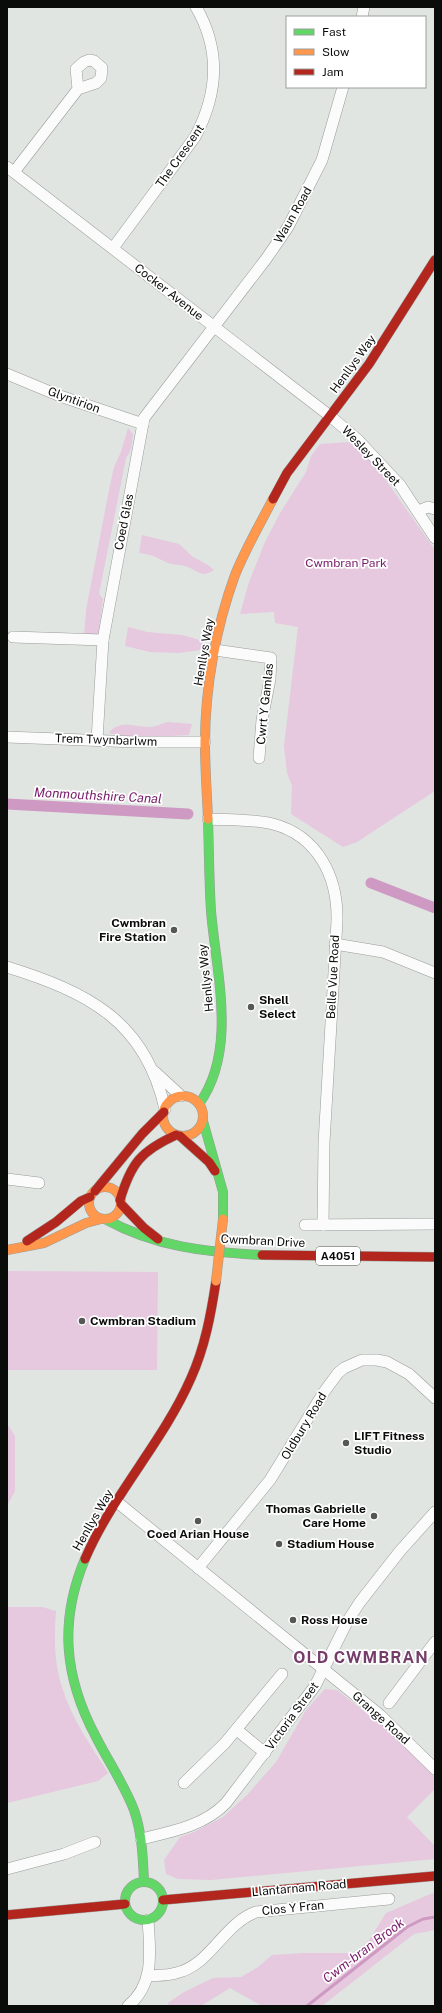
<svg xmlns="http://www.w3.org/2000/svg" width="442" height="2013" viewBox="0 0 442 2013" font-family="'Public Sans',sans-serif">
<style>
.green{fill:#e6c8df}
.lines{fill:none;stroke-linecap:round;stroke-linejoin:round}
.stream{stroke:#ce99c2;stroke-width:3}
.canal{stroke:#ce99c2;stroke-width:11}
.street-casing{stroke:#999c9a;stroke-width:12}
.fast-casing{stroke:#999c9a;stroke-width:10}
.slow-casing{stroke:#999c9a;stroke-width:10}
.jam-casing{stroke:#999c9a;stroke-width:10}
.street{stroke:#fafbfa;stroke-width:11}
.fast{stroke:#63d668;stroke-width:9}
.slow{stroke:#ff974d;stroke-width:9}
.jam{stroke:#b3261e;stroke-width:9}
.slow-bridge-casing{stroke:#999c9a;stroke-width:10;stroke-linecap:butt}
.slow-bridge{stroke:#ff974d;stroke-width:9}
.poi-dot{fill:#555855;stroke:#fff;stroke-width:1.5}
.labels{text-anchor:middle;stroke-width:3.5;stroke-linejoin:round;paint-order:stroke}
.shield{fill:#fff;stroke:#545554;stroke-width:1}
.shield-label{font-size:11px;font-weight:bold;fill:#0a0c0a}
.street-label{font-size:12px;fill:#0a0c0a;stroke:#fff}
.park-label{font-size:12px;fill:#781c69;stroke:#fff}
.poi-label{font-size:12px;font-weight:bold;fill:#0a0c0a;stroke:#fff;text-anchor:start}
.water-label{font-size:13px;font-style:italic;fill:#7c206d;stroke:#fff}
.district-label{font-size:16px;font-weight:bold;letter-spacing:1px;fill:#753d6a;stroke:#fff}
</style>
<rect width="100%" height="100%" fill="#e0e5e1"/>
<!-- green -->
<g class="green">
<path d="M128,428l5,6c-1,8 -1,17 -7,24l-27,136 4,5 -5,38h-14l2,-27 23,-120 5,-23 7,-15z"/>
<path d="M349,442l29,27 57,81v241l-78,51 -14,5 -52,-33 1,-28 -5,-13 -3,-27 14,-119 -23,-4 -1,-11 -34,2 9,-32 16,-40 15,-29 26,-41 5,-16 9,-12z"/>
<path d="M142,535l37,9 14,13 15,8 6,5c-13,9 -18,-1 -29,-4 -7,-2 -14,-1 -19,-4 -10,-5 -16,-8 -27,-9z"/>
<path d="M128,627l19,5 35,3 21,6 -2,9 -23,3 -28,-1 -25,-6z"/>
<path d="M168,722l24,2 -3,11c-22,1 -59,4 -80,-2 10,-14 27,-6 41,-6 6,0 12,-4 18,-5z"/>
<path d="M7,1271l151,1 -1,98h-150z"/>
<path d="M7,1423l8,13v55l-8,15z"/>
<path d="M7,1607h35l14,4c-2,25 -2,52 6,76 9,31 29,59 46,86l-10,8 -91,22z"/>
<path d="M325,1689l12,1 51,40 47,47v12l-28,28 28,29v13l-224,21 -33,-1 -12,-5 -2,-14 16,-23 14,-5 29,-15 24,-22 29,-33 30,-52z"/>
<path d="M435,1892v38l-21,4 -92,72h-60l-32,-18 -29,18h-32l-1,-3 16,-11 29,-14 28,-1 17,-10 14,-12 33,-2h49l15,-13 17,-27z"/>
</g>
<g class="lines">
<!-- stream -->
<path class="stream" d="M307,2006l100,-79 16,-8 12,-2"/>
<!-- canal -->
<g class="canal">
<path d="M7,804l181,10"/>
<path d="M371,883l64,25"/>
</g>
<!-- street casing -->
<g class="street-casing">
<g id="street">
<path d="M362,17l2,-10"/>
<path d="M7,167l323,249 28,24 42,45 35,53"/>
<path d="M14,172l64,-83 18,-6 5,-5 1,-10 -8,-7 -5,-1 -5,2 -8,7 2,20"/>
<path d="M113,248l82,-111c23,-43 26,-87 1,-130"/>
<path d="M7,374l53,22 83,28"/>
<path d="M418,511l10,-4 7,2"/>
<path d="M13,637l90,3"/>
<path d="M215,650l56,8 -1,21 -8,41 -3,38"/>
<path d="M7,737l129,5h69"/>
<path d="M97,740l6,-100 41,-222 122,-159 22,-32 34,-67 21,-73"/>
<path d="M208,819c22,1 44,0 65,5 45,12 65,53 64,97l-13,222 -1,82"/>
<path d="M335,944l48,8 52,21"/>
<path d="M7,967c80,25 138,53 158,142"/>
<path d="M155,1072l26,24"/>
<path d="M7,1179l32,4"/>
<path d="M305,1225l130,-1"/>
<path d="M117,1502l263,213 55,54"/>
<path d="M198,1568l72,-88 54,-88 14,-19 6,-5 18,-8h15l10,2 22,12 26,24"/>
<path d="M389,1703l46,-61"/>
<path d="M237,1730l28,23"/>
<path d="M184,1783l41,-40 57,-69"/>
<path d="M141,1839c30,-7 63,-13 85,-36l89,-117 32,-64 13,-20 40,-51 35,-39"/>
<path d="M7,1869l57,-15 31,-12"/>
<path d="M148,1976c9,-1 19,0 28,-3 35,-8 47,-49 80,-61l133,-13"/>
<path d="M128,2006c27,-22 22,-55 20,-86"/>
</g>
</g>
<!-- fast casing -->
<g class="fast-casing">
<g id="fast">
<path d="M199,1104c39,-54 17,-132 12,-193 -2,-31 -2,-61 -3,-92"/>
<path d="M203,1121l20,71v27"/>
<path d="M105,1219c51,28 100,33 157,36"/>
<path d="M85,1559c-26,62 -21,118 11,178 12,24 28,47 38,73 8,23 9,48 10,72"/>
<circle cx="144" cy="1901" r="19"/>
</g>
</g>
<!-- slow casing -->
<g class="slow-casing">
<g id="slow">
<path d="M208,819c-1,-25 -3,-51 -3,-76 0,-56 11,-116 30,-168 11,-27 25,-51 38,-76"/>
<circle cx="183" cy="1116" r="20"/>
<circle cx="105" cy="1203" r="16"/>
<path d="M7,1250l37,-7 42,-20 15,-4"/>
</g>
</g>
<!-- jam casing -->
<g class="jam-casing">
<g id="jam">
<path d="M273,499l14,-26 82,-109 66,-104"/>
<path d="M180,1136l29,26 6,9"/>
<path d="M95,1191l47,-57 22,-22"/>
<path d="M120,1200c11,-37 21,-49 56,-65"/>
<path d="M121,1204l23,24 14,11"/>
<path d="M27,1241l29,-19 25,-21 9,-4"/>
<path d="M262,1255l173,2"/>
<path d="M85,1559c28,-65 78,-117 106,-181 14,-31 20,-64 25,-97"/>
<path d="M163,1900l272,-24"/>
<path d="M7,1915l118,-11"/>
</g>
</g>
<!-- street -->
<use href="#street" class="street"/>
<!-- fast -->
<use href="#fast" class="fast"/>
<!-- slow -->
<use href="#slow" class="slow"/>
<!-- jam -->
<use href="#jam" class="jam"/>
<!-- slow-bridge casing -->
<g class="slow-bridge-casing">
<path id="slow-bridge" d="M216,1281l7,-62"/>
</g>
<!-- slow-bridge -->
<use href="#slow-bridge" class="slow-bridge"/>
</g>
<!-- markers -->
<g class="poi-dot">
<circle cx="174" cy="930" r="4"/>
<circle cx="251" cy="1007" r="4"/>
<circle cx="82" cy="1321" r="4"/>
<circle cx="346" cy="1443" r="4"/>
<circle cx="374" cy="1516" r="4"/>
<circle cx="198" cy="1521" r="4"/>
<circle cx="279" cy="1544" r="4"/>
<circle cx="293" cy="1620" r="4"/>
</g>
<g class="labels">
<!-- shield labels -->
<rect class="shield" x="316" y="1247" width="44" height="18" rx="3"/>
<g class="shield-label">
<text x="338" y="1260">A4051</text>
</g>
<!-- street labels -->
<g class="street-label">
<text transform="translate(180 156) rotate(-55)" y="4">The Crescent</text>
<text transform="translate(293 215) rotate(-60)" y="4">Waun Road</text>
<text transform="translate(169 292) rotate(38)" y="4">Cocker Avenue</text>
<text transform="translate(353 364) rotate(-54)" y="4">Henllys Way</text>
<text transform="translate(74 400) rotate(20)" y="4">Glyntirion</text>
<text transform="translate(371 456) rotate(46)" y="4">Wesley Street</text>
<text transform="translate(124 522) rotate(-79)" y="4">Coed Glas</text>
<text transform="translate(204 652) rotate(-80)" y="4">Henllys Way</text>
<text transform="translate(265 704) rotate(-84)" y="4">Cwrt Y Gamlas</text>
<text transform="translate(106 740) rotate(2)" y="4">Trem Twynbarlwm</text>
<text transform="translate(333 977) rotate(-87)" y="4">Belle Vue Road</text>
<text transform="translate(206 978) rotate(-96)" y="4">Henllys Way</text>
<text transform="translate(263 1241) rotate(3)" y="4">Cwmbran Drive</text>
<text transform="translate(304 1426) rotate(-59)" y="4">Oldbury Road</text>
<text transform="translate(93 1520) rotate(-60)" y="4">Henllys Way</text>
<text transform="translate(292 1716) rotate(-54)" y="4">Victoria Street</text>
<text transform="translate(381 1718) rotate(42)" y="4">Grange Road</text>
<text transform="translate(299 1888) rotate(-5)" y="4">Llantarnam Road</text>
<text transform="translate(293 1908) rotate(-6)" y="4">Clos Y Fran</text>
</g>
<!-- park labels -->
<g class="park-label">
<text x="346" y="567">Cwmbran Park</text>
</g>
<!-- poi labels -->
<g class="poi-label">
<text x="166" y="927" text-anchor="end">Cwmbran<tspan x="166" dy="14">Fire Station</tspan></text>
<text x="259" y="1004">Shell<tspan x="259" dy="14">Select</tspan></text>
<text x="90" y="1325">Cwmbran Stadium</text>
<text x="354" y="1440">LIFT Fitness<tspan x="354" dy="14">Studio</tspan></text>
<text x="366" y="1513" text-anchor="end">Thomas Gabrielle<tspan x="366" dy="14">Care Home</tspan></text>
<text x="198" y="1538" text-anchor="middle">Coed Arian House</text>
<text x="287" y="1548">Stadium House</text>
<text x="301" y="1624">Ross House</text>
</g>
<!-- water labels -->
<g class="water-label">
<text transform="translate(98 795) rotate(3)" y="5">Monmouthshire Canal</text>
<text transform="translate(363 1950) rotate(-37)" y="5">Cwm-bran Brook</text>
</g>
<!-- district labels -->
<g class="district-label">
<text x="361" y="1663">OLD CWMBRAN</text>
</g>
</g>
<!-- border -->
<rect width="442" height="2013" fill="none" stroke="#0a0c0a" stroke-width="16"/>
<!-- legend -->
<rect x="286" y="16" width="140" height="72" fill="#ffffff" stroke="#9d9e9d"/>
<rect x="294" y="29" width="20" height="6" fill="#63d668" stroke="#9d9e9d"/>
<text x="322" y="36" font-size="12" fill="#0a0c0a">Fast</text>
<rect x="294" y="49" width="20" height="6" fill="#ff974d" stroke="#9d9e9d"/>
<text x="322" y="56" font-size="12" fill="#0a0c0a">Slow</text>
<rect x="294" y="69" width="20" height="6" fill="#b3261e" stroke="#9d9e9d"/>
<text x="322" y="76" font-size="12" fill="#0a0c0a">Jam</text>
</svg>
